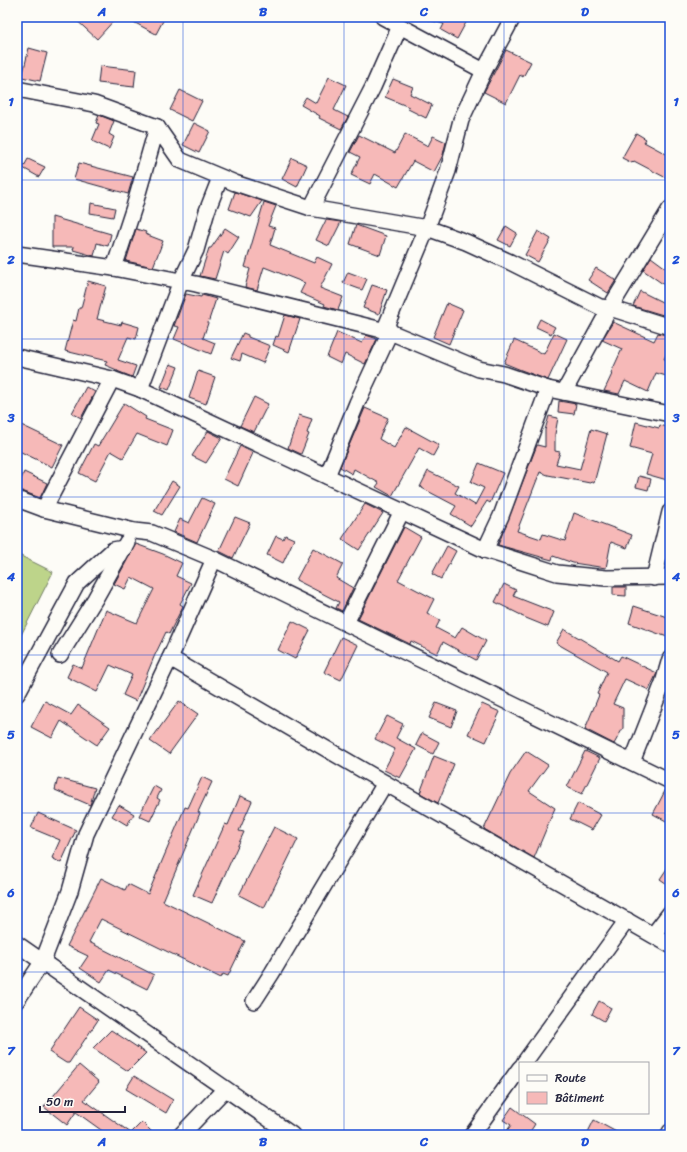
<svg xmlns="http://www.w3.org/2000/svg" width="687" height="1152" viewBox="0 0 687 1152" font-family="Sriracha,sans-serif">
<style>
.green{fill:#bdd48a;stroke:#707b62}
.building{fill:#f6b9b8;stroke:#22223b}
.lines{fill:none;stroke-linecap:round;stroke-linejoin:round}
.minor-casing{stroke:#22223b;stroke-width:18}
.minor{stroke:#fdfcf7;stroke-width:15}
.grid{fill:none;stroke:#1d4ed8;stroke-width:1;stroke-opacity:0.55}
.neatline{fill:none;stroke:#1d4ed8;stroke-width:1.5}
.grid-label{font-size:13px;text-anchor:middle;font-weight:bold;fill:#1d4ed8}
</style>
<rect width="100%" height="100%" fill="#fdfcf7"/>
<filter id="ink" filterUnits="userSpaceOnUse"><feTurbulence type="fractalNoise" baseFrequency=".025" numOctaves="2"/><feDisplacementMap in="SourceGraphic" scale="8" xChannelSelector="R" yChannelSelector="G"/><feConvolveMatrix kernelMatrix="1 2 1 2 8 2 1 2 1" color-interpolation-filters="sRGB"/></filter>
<g filter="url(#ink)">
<!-- green -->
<path class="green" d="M17,554l36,18 -36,71z"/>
<!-- building -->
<g class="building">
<path d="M73,17h44l-20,22z"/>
<path d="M124,17h41l-9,17z"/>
<path d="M429,17h40l-12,22 -16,-9 3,-6 -15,-4z"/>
<path d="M29,48l18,5 -7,28 -18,-4z"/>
<path d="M506,50l25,12 -8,15 -3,-2 -14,28 -22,-11z"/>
<path d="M100,66l36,4 -2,17 -36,-4z"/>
<path d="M329,77l17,8 -12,25 14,7 -7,12 -22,-11 1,-2 -19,-11 5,-8 10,6z"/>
<path d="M393,79l20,8 -3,7 22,11 -6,13 -18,-9 1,-2 -24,-10z"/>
<path d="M180,90l22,11 -10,20 -22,-11z"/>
<path d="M99,115l15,6 -5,13 5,3 -5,12 -17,-8 7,-17 -3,-1z"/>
<path d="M194,123l16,8 -11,22 -16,-8z"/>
<path d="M636,133l10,6 -2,3 26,14v24l-36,-19 -2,2 -10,-5z"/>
<path d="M405,134l23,12 5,-10 13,6 -3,13 -9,17 -21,-11 -15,26 -23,-13 -5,10 -19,-9 9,-18 -10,-5 9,-17 36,18z"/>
<path d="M292,158l15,7 -10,22 -15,-8z"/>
<path d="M28,159l17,8 -6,10 -16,-9z"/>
<path d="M79,163l54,14 -5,17 -54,-15z"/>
<path d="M235,192l27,9 -11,16 -22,-8z"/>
<path d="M264,202l12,4 -8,20 7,2 -5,17 44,18 3,-6 15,7 -12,24 23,9 -5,13 -14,-4 1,-2 -25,-11 5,-10 -41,-16 -7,23 -12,-3 5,-18 -5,-2z"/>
<path d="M91,203l24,5 -2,9 -23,-4z"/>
<path d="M52,217l59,17 -3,12 -11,-3 -3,13 -21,-6 1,-3h-22z"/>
<path d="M326,220l15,2 -12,24 -13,-6z"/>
<path d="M356,225l30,11 -6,19 -30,-11z"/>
<path d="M506,226l11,7 -7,13 -12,-6z"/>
<path d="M225,228l14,9 -11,17 -4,-3 -9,28 -15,-3 9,-28h2z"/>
<path d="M136,229l10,3 -1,2 18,7 -10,26 -27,-6z"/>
<path d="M538,231l13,8 -13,23 -13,-7z"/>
<path d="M651,257l19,14v18l-27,-19z"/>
<path d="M596,268l20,12 -8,13 -20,-13z"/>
<path d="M348,272l19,7 -5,11 -19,-7z"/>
<path d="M88,281l18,5 -9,33 24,6 1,-3 17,5 -3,12 -8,-2 -10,23 18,6 -4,11 -15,-6v-1l-12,-5 2,-4 -42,-10 8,-31 3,1 3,-13h2z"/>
<path d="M372,285l15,5 -8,24 -16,-6z"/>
<path d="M640,291l28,14 -5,10 -30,-9z"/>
<path d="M186,294l15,3 1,-2 14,4 -13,39 12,5 -4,11 -37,-15 5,-12 -5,-1z"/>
<path d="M447,303l16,7 -14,34 -16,-7z"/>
<path d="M285,315l15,4 -11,33 -16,-7 3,-9 2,1z"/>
<path d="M540,319l15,8 -4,7 -15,-7z"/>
<path d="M613,322l41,19 4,-8 12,3v10l-6,13 6,1v17l-14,-4 -8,19 -23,-11 -6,13 -15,-3 8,-17 -1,-1 11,-24 -20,-9z"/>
<path d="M337,332l25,11 4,-8 11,4 -12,25 -20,-10 -4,10 -14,-7z"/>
<path d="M243,333l5,2v2l22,9 -7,17 -21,-9 -2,7 -9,-3z"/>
<path d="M554,333l13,6 -19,41 -27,-10 -17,-7 10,-23 30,14z"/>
<path d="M170,364l8,3 -9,23 -8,-3z"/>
<path d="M198,371l17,6 -9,27 -17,-6z"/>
<path d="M86,387l9,5 -14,26 -9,-5z"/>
<path d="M254,397l14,7 -14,28 -14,-6z"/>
<path d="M559,401l17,3 -2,10 -16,-2z"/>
<path d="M124,403l22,14 -1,2 28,11 -6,16 -30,-12 -14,24 -12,-7 -16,30 -16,-8 15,-29 4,2z"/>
<path d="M365,408l23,10 -9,21 15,9 12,-21 33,18 -6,11 -14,-8 -27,48 -16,-9 3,-4 -25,-14 -2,5 -12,-7z"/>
<path d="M299,415l13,4 -5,14 2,1 -8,20 -13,-6z"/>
<path d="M549,416l9,2 -3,16v17l5,1 -4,12 24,5 11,-40 16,5 -13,49 -3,-1 -1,1 -42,-8 -8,-3 -23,59 24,8 2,-5 22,7 9,-28 58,22 -5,13 -16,-6 -5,26 -33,-5 -20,-7 -1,4 -54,-15 39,-100 8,2v-17z"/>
<path d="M636,422l23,6 1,-3 10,3v40l-3,12 -21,-6 6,-20 -22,-6z"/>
<path d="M17,423l46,22 -11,22 -35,-17z"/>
<path d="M208,431l14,7 -16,25 -14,-7z"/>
<path d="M240,446l13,7 -15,33 -14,-7z"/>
<path d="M479,463l24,10 -13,30 -3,-2 -16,25 -20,-12 5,-8 -36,-19 8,-16 31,15 -4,7 20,12 9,-17 -13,-6z"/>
<path d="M24,472l23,11 -7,15 -23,-9z"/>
<path d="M639,476l12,3 -3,11 -12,-3z"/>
<path d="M172,481l8,5 -18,29 -8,-4z"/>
<path d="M202,498l13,6 -18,38 -23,-10 6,-13 9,4z"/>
<path d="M365,504l18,9 -24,37 -17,-11z"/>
<path d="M235,517l15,6 -17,35 -14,-7z"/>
<path d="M404,527l17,10 -23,43 36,19 -7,14 13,7 -4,8 19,10 7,-11 24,14 -10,19 -33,-18 -6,12 -26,-13 -1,3 -52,-25z"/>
<path d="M285,535l9,4 -11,24 -16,-8 9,-19 7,3z"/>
<path d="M136,544l27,10 19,9 -6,13 15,7 -11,21 3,2 -14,28 -3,-2 -12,25 -18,44 -13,-6 9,-20 -22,-10 -13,27 -30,-15 6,-13 9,4 24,-58 31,13 17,-34 -23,-12 -6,12 -11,-5z"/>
<path d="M447,546l9,5 -15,28 -9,-5z"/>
<path d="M313,548l30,16 -7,14 17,10 -11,23 -6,-3 3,-6 -43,-22z"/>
<path d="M504,584l12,6 -3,6 41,16 -6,15 -27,-11v-1l-26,-13z"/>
<path d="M613,587h13v9l-13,-1z"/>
<path d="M634,606l36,12v20l-41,-15z"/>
<path d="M292,621l18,9 -15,29 -17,-9z"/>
<path d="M564,629l54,32 3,-5 36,17 -8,17 -24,-11 -12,25 10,4v20l-9,16 -29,-15 14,-34 -2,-1 10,-22 -51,-29z"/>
<path d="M341,637l17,8 -17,35 -17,-8z"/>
<path d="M45,701l26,14 7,-10 32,22 -13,18 -36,-24 -9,17 -21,-11z"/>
<path d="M179,701l19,13 -29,40 -19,-13z"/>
<path d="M436,703l21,8 -6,16 -22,-9z"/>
<path d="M482,704l18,8 -14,30 -18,-8z"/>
<path d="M387,716l16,8 -7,14 20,11 -16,29 -16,-8 11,-21 -20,-10z"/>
<path d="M422,733l17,9 -6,12 -17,-9z"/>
<path d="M526,751l22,14 -19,26 26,17 -21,50 -50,-29 26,-55z"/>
<path d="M585,751l15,7 -18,36 -15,-7z"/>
<path d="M434,756l20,8 -16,39 -18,-10z"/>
<path d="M202,777l10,5 -14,30 2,1 -37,88 82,40 -17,35 -5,-2 -2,4 -120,-59 -12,23 65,33 -7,14 -38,-19 -8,12 -21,-14 8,-12 -21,-10 34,-68 24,12 3,-6 20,10 37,-87 3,1z"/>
<path d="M58,778l37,10 -5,17 -35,-15z"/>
<path d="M154,786l7,4 -4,8 3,2 -10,21 -11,-5z"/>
<path d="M666,789l4,1v33l-17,-9z"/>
<path d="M240,796l12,5 -13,30 5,1 -32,71 -19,-8 32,-71 3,1z"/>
<path d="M578,803l23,12 -9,15 -22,-11z"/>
<path d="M119,805l15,9 -7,11 -15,-9z"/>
<path d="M38,813l38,17 -15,33 -9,-5 8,-18 -29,-12z"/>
<path d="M274,827l24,12 -34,69 -25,-13z"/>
<path d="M670,864v22l-10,-7z"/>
<path d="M599,1001l12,7 -7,13 -12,-7z"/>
<path d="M79,1007l19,13 -29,43h-3l-17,-11z"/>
<path d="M111,1030l35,23 -18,18 -35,-23z"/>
<path d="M79,1065l20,17 -15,18 47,33 11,-11 13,13h-47l-32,-23 -9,13 -23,-18z"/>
<path d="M134,1076l39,24 -7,13 -40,-24z"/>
<path d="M512,1107l23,17 -7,11h-24l7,-10 -8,-5z"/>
<path d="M594,1120l28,15h-29l-5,-3z"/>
</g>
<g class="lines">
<!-- minor casing -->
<g class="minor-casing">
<g id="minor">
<path d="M383,17l101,54"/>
<path d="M17,89l77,15 63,23 23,33 55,23 76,25 116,20 39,14 44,20 90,45 10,1 60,19"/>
<path d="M311,208l62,-121 27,-61"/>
<path d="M17,254l97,14 82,16 194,48 89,37 25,5 44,15 122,25"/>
<path d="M114,268l20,-61 23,-80"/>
<path d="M17,357l95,22 28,10 345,161 72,23 49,5 64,-1"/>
<path d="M140,389l41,-108 15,-31 11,-39 13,-33"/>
<path d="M564,392l46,-84 60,-99"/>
<path d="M327,476l30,-73 33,-71 -3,-8 40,-96 21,-57 13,-51 23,-49 29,-54"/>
<path d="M17,499l27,10 90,22 18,2 62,26 456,222"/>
<path d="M44,509l68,-130"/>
<path d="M485,550l16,-34 47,-127"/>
<path d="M654,578l16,-66"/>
<path d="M346,623l56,-112"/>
<path d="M60,655l35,-56 32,-57"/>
<path d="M170,658l215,125 285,162"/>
<path d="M17,694l60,-111 36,-33 11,-2"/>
<path d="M632,762l31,-79 7,-24"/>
<path d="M653,935l17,-22"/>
<path d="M17,944l275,191"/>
<path d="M17,1000l26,-39 27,-70 16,-57 84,-176 44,-99"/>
<path d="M254,1001l18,-28 113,-190"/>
<path d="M524,1063l103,-143"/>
<path d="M181,1135l44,-46"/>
<path d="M472,1135l48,-67"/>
<path d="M669,1135l1,-3"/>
</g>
</g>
<!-- minor -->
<use href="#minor" class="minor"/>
</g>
</g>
<!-- grid -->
<path class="grid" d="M183,17v1118M344,17v1118M504,17v1118M17,180h653M17,339h653M17,497h653M17,655h653M17,813h653M17,972h653"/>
<!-- margin -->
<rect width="687" height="1152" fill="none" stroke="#fdfcf7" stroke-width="44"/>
<!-- legend -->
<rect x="519" y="1062" width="130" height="52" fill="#fdfcf7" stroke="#a5a5ac"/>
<rect x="527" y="1075" width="20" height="6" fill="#fdfcf7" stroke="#a5a5ac"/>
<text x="555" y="1082" font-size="12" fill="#22223b">Route</text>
<rect x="527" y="1092" width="20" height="12" fill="#f6b9b8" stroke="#a5a5ac"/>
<text x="555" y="1102" font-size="12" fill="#22223b">Bâtiment</text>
<!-- scale -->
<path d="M40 1106v6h85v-6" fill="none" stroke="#22223b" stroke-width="2"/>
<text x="46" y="1106" font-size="12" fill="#22223b" stroke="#fdfcf7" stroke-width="3" paint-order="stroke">50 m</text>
<rect x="22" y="22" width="643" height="1108" class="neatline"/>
<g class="grid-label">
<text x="102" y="16">A</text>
<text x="263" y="16">B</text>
<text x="424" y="16">C</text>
<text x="585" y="16">D</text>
<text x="11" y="106">1</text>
<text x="676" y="106">1</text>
<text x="11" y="264">2</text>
<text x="676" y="264">2</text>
<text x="11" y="422">3</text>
<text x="676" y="422">3</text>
<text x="11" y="581">4</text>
<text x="676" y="581">4</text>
<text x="11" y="739">5</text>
<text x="676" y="739">5</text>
<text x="11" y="897">6</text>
<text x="676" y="897">6</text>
<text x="11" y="1055">7</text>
<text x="676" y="1055">7</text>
<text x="102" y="1146">A</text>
<text x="263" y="1146">B</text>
<text x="424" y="1146">C</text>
<text x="585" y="1146">D</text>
</g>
</svg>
